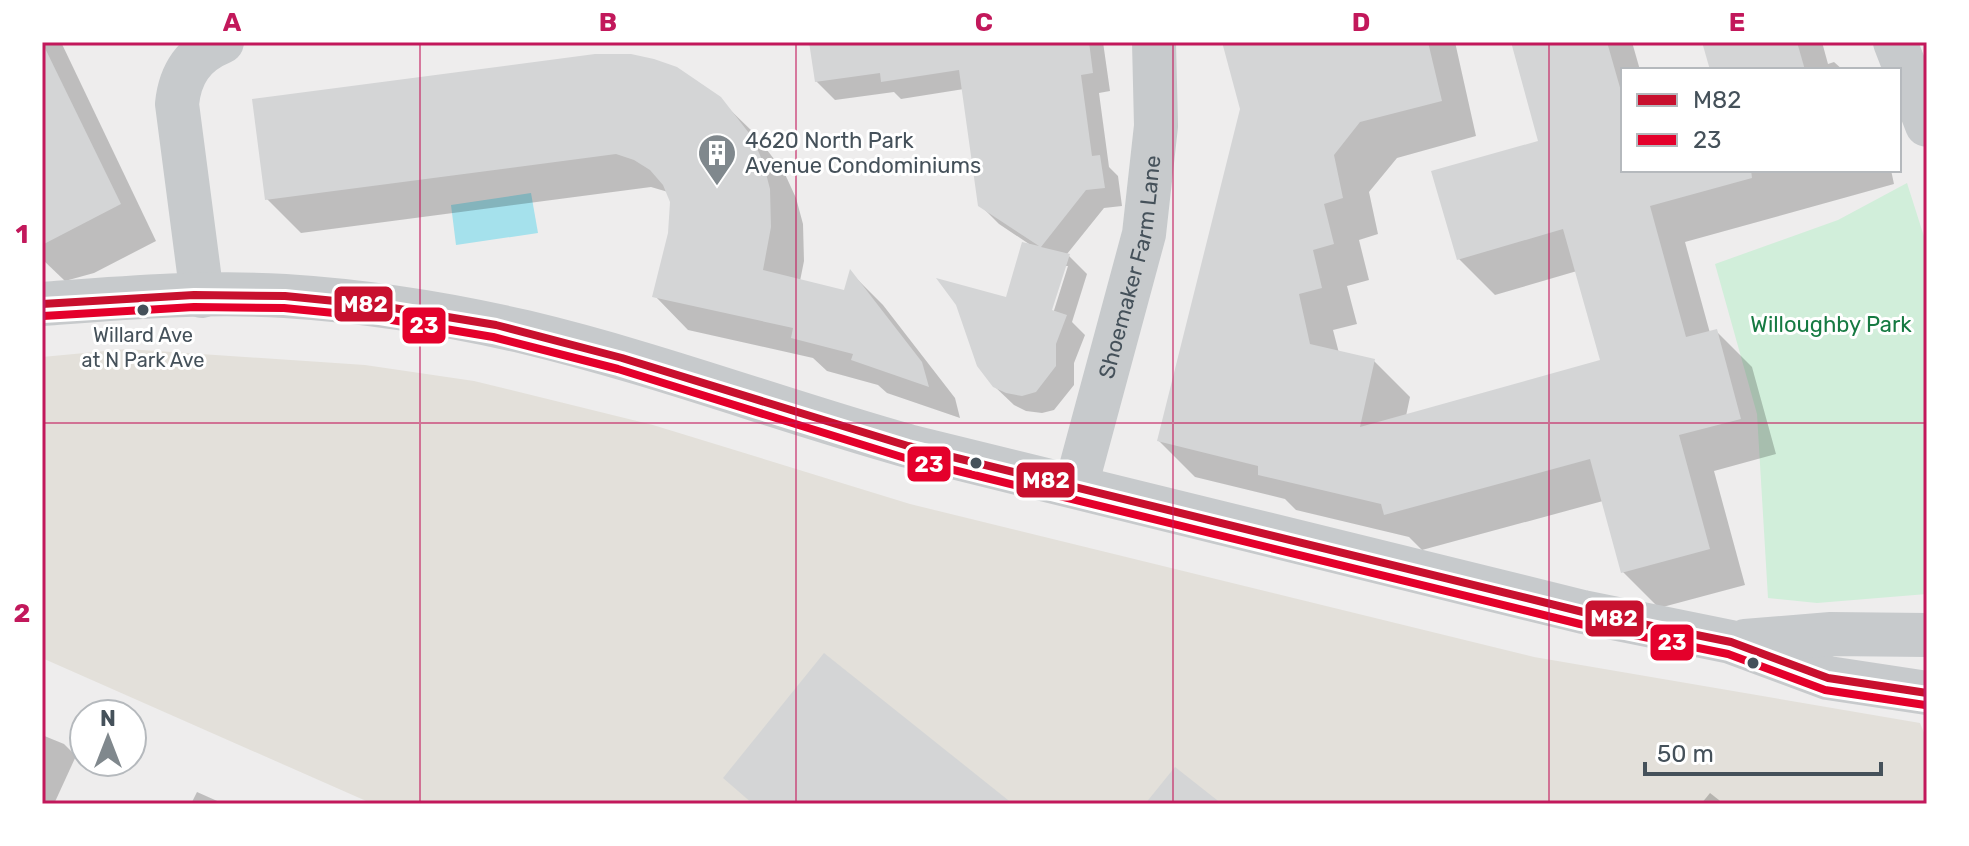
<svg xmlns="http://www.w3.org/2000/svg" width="1969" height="846" viewBox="0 0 1969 846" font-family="Rubik,sans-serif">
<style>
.commercial{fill:#e3e0da}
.green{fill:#d1eeda}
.water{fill:#a5e1ec}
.shadow{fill:#0003;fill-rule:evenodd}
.building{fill:#d4d5d6}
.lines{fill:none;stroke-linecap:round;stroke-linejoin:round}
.minor{stroke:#c7cacc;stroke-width:44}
.bus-1-casing{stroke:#fff;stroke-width:14}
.bus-2-casing{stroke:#fff;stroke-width:14}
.bus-1{stroke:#c8102e;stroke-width:8}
.bus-2{stroke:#e4002b;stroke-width:8}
.grid{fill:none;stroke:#c2185b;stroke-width:2;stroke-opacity:0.55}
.bus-dot{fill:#45515a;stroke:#fff;stroke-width:3}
.labels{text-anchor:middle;stroke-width:6;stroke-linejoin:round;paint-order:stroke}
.bus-label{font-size:20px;fill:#45515a;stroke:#fff}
.poi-label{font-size:22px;fill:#45515a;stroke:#fff;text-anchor:start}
.street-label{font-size:22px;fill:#45515a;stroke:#fff}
.park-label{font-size:22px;fill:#167a42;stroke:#fff}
.line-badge{stroke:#fff;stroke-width:3}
.badge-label{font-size:22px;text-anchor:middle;font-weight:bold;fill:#fff}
.neatline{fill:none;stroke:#c2185b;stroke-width:3}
.grid-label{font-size:26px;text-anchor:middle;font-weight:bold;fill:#c2185b}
</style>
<rect width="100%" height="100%" fill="#eeeded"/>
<!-- commercial -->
<path class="commercial" d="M127,349l238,16 109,16 179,44 257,79 624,153 386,66 7,17v64h-1554l-331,-146v-301z"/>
<!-- green -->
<path class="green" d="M1907,183l20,63v348l-110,9 -49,-5 -11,-184 -42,-150 123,-44z"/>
<!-- water -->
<path class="water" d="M531,193l7,40 -82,12 -5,-40z"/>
<!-- shadow -->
<g class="shadow">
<path d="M42,42h19l95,199 -62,32 -29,8 -23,-22z"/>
<path d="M811,42h292l7,49 -11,2 10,74 9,9 4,30 -18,2 -37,46 20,20 -15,48 13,13 -11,28v22l-20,25 -12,3 -16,-2 -12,-6 -20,-19 13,-86 25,-54 -33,-22 -19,-19 -16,-116 -63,10 -7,-7 -59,8 -19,-19zM1064,266h4l-17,54 -4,-1z"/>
<path d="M1242,42h213l21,94 -79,22 -28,34 9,42 -19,6 10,40 -22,6 10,38 -24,6 6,23 35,8 36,36 -4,19 196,-54 -25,-91 -82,24 -36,-36 82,-117 -28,-100h119l8,28h-17v100h268l3,14 -209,58 25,91 6,-2 36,36 24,87 -62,17 31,114 -86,23 -36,-36 -20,-71 -181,49 -13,-13 -113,-27 -11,-11 -90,-22 -36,-36 83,-332z"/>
<path d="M1704,42h118l6,22 6,-2 9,8h-131z"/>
<path d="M719,99l35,34 30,39 12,26 7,26 1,37 -4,20 46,11 5,-19 32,32 72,93 5,20 -73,-25 -9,-8 -51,-14 -14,-13 -125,-28 -33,-34 15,-63 2,-31 -4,-10 -17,-5 -350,46 -34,-34z"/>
<path d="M42,735l22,9 12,12 -22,48h-12z"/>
<path d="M197,792l27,12h-33z"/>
<path d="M1710,793l14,11h-23z"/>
</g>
<!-- building -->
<g class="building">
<path d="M42,42l79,162 -79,41z"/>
<path d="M809,42h280l4,31 -12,2 11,81 8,-1 5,33 -19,2 -45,57 29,7 -18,56 15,5 -11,29v22l-20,26 -14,4 -16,-3 -13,-6 -16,-21 -21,-61 -20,-27 70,19 16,-55 17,4 -61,-40 -19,-136 -78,12 -1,-9 -65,9z"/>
<path d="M1222,42h206l14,59 -82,21 -26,33 9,43 -19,6 10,40 -21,6 9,38 -23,6 11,50 65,15 -15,68 240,-67 -37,-131 -106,31 -26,-89 107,-30 -27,-99h96l16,56v72h128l1,8 -102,28 36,131 31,-8 24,90 -62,16 31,114 -89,24 -31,-114 -206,56 -3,-11 -123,-29v-9l-101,-25 83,-332z"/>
<path d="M1702,42h95l8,28h-95z"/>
<path d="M595,54h36l23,5 23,8 44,30 31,40 11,25 7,27 1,38 -8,43 81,20 6,-21 72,93 7,25 -78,-27 2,-6 -62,-16 2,-10 -141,-31 16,-64 2,-31 -7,-17 -13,-15 -16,-10 -18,-6 -351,46 -13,-101z"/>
<path d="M824,653l189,151h-260l-30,-26z"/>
<path d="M1175,767l47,37h-77z"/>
</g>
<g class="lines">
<!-- minor -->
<g class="minor">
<path d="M1895,42l32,83"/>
<path d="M202,296l-25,-192c3,-30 16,-50 45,-62"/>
<path d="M42,304c80,-6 162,-13 243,-8 79,5 162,18 240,36 130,31 255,78 383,114l675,166 148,30 97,36 99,15"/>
<path id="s1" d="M1076,486l68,-252 12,-108 -2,-84"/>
<path d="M1745,641l86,-7 96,1"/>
</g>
<!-- bus-1 casing -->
<g class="bus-1-casing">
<path id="bus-1" d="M42,304l152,-9 91,1 90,9 121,20 126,33 286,88 675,166 148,30 97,36 99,15"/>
</g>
<!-- bus-2 casing -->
<g class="bus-2-casing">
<path id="bus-2" d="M43,316l151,-9 90,1 90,9 119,20 125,32 287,89 675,166 148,30 97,36 100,15"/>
</g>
<!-- bus-1 -->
<use href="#bus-1" class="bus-1"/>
<!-- bus-2 -->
<use href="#bus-2" class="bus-2"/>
</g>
<!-- grid -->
<path class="grid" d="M420,42v762M796,42v762M1173,42v762M1549,42v762M42,423h1885"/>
<!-- icons -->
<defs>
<g id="building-pin" transform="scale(2)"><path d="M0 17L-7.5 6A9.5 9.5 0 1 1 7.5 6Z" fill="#80888d" stroke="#fff"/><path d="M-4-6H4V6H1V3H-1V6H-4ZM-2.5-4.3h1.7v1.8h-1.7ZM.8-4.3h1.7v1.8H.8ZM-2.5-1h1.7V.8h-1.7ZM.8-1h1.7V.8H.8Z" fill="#fff"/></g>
</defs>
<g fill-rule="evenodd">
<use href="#building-pin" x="717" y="153"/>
</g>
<!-- markers -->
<g class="bus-dot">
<circle cx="143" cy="310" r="7"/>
<circle cx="976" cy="463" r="7"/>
<circle cx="1753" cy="663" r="7"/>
</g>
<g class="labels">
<!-- bus labels -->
<g class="bus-label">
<text x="143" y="342">Willard Ave<tspan x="143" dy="25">at N Park Ave</tspan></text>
</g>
<!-- poi labels -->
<g class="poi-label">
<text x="745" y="148">4620 North Park<tspan x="745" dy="25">Avenue Condominiums</tspan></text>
</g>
<!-- street labels -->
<g class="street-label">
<text dy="8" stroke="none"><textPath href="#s1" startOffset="226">Shoemaker Farm Lane</textPath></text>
</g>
<!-- park labels -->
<g class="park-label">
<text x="1831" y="332">Willoughby Park</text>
</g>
</g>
<g class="line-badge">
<rect x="333" y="285" width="61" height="38" rx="8" fill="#c8102e"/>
<rect x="401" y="306" width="46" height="39" rx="8" fill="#e4002b"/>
<rect x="906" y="445" width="46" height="38" rx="8" fill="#e4002b"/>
<rect x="1015" y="461" width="61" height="38" rx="8" fill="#c8102e"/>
<rect x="1584" y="599" width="61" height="39" rx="8" fill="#c8102e"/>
<rect x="1649" y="623" width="46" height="39" rx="8" fill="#e4002b"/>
</g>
<g class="badge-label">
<text x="364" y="312">M82</text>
<text x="424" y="333">23</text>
<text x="929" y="472">23</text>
<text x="1046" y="488">M82</text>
<text x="1614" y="626">M82</text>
<text x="1672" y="650">23</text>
</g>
<!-- border -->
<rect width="1969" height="846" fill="none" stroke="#ffffff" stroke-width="88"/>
<!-- legend -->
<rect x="1621" y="68" width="280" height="104" fill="#ffffff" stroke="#b5b9bd" stroke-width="2"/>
<rect x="1637" y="94" width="40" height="12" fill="#c8102e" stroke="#b5b9bd" stroke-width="2"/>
<text x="1693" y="108" font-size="24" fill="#45515a">M82</text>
<rect x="1637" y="134" width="40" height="12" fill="#e4002b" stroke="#b5b9bd" stroke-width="2"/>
<text x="1693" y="148" font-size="24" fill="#45515a">23</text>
<!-- north arrow -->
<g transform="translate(108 738)"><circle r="38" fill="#ffffff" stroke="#b5b9bd" stroke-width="2"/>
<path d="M0-6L14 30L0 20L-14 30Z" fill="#80888d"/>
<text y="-12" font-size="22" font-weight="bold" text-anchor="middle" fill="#45515a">N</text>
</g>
<!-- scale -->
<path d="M1645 762v12h236v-12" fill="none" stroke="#45515a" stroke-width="4"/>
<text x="1657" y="762" font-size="24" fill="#45515a" stroke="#ffffff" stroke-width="6" paint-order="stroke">50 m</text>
<rect x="44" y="44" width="1881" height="758" class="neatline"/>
<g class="grid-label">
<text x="232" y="31">A</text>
<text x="608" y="31">B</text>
<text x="984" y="31">C</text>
<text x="1361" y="31">D</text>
<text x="1737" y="31">E</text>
<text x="22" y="243">1</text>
<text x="22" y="622">2</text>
</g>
</svg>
